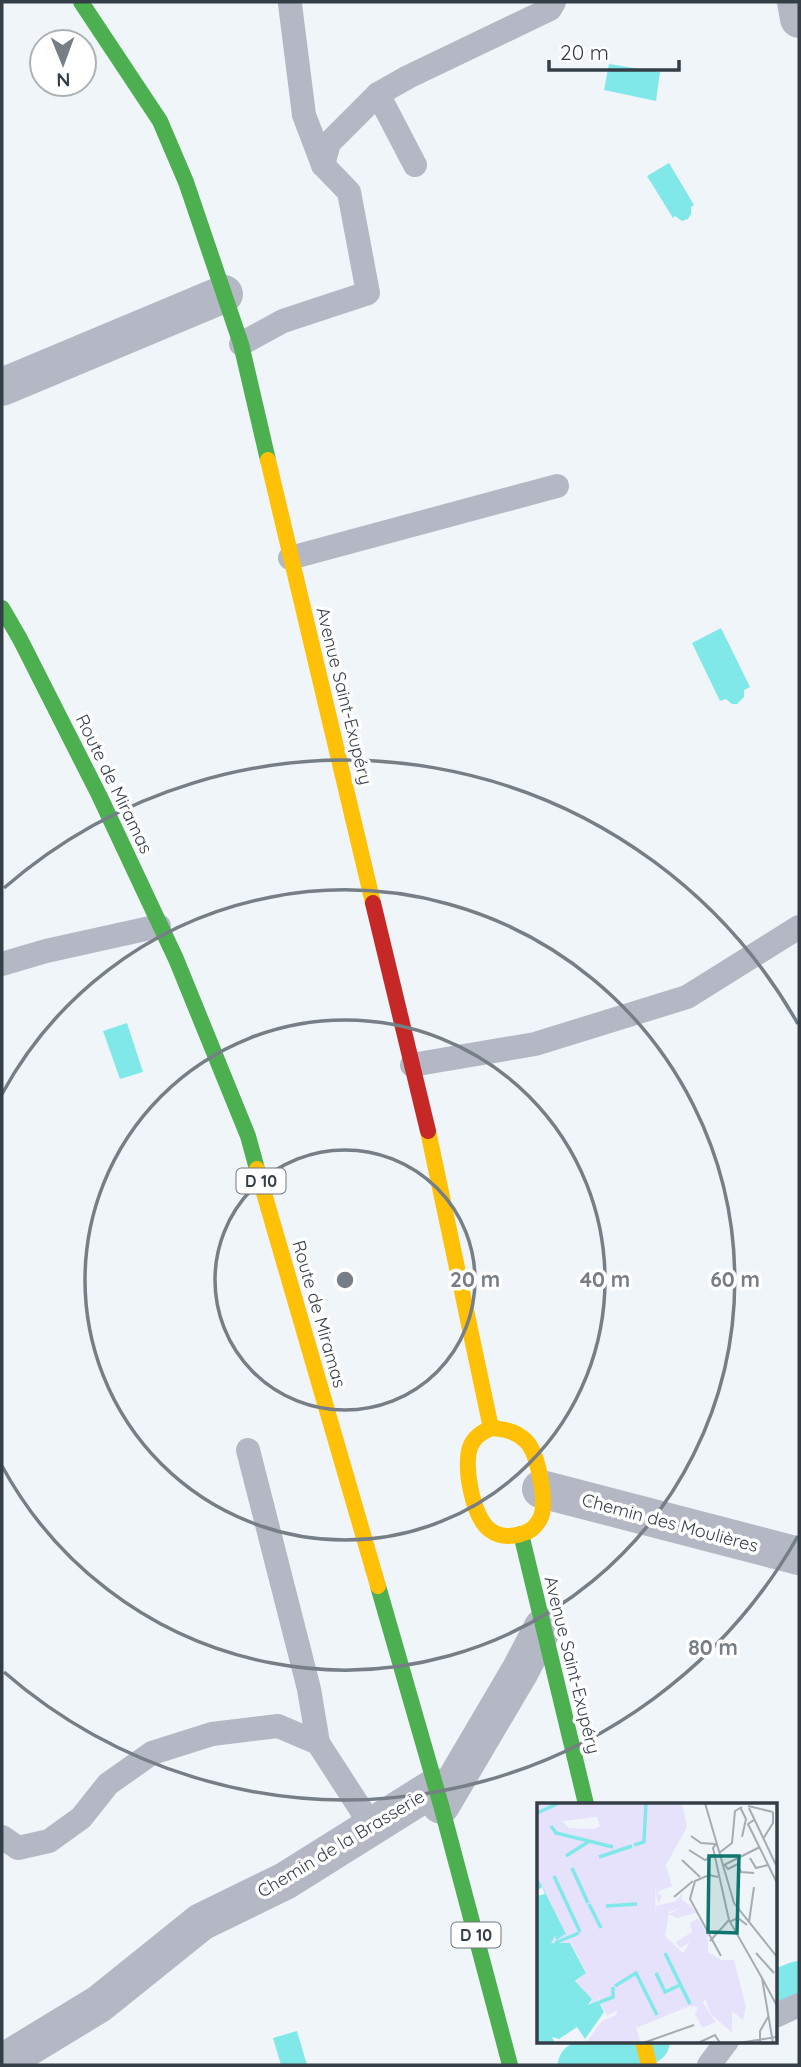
<svg xmlns="http://www.w3.org/2000/svg" width="801" height="2067" viewBox="0 0 801 2067" font-family="Quicksand,sans-serif">
<style>
.water{fill:#81e8e9}
.lines{fill:none;stroke-linecap:round;stroke-linejoin:round}
.canal{stroke:#81e8e9;stroke-width:46}
.lane{stroke:#b4b8c4;stroke-width:24}
.street{stroke:#b4b8c4;stroke-width:38}
.fast{stroke:#4caf50;stroke-width:16}
.slow{stroke:#ffc107;stroke-width:16}
.jam{stroke:#c62828;stroke-width:16}
.ring{fill:none;stroke:#767e86;stroke-width:3.5}
.labels{text-anchor:middle;stroke-width:7;stroke-linejoin:round;paint-order:stroke}
.shield{fill:#fff;stroke:#71787e;stroke-width:2}
.shield-label{font-size:16px;font-weight:bold;fill:#343e47}
.street-label{font-size:18px;fill:#343e47;stroke:#fff}
.inset-river{fill:none;stroke:#81e8e9;stroke-width:3.5}
.inset-road{fill:none;stroke:#a5acb2;stroke-width:2}
.view{fill:#0f766e;fill-opacity:0.15;stroke:#0f766e;stroke-width:3.5}
.inset-edge{fill:none;stroke:#343e47;stroke-width:3.5}
.centre{fill:#767e86;stroke:#fff;stroke-width:3.5}
.ring-label{font-size:21px;text-anchor:middle;font-weight:bold;fill:#767e86;stroke:#fff;stroke-width:7;stroke-linejoin:round;paint-order:stroke}
</style>
<rect width="100%" height="100%" fill="#f0f5fa"/>
<!-- water -->
<g class="water">
<path d="M609,64l51,8 -4,29 -52,-11z"/>
<path d="M669,163l25,42 -3,2v7l-3,5 -6,2 -7,-5 -2,2 -26,-42z"/>
<path d="M721,628l29,59 -6,3v7l-7,7h-5l-6,-5 -6,2 -28,-58z"/>
<path d="M127,1023l16,49 -23,7 -17,-48z"/>
<path d="M297,2031l10,34h-26l-8,-27z"/>
</g>
<g class="lines">
<!-- canal -->
<g class="canal">
<path d="M775,1993l24,-9"/>
<path d="M581,2065l66,-24"/>
</g>
<!-- lane -->
<g class="lane">
<path d="M290,4l14,111 19,50"/>
<path d="M378,94l37,71"/>
<path d="M241,344l42,-23 85,-28 -19,-101 -26,-27 6,-22 49,-49 30,-17 142,-68 4,-7"/>
<path d="M290,558l267,-72"/>
<path d="M2,964l44,-13 113,-25"/>
<path d="M412,1065l123,-21 152,-47 112,-70"/>
<path d="M248,1450l61,239 9,54"/>
<path d="M2,1837l16,11 31,-7 32,-23 27,-34 44,-31 60,-19 66,-8 40,17 55,85"/>
<path d="M775,2016l24,-11"/>
<path d="M709,2065l18,-24"/>
</g>
<!-- street -->
<g class="street">
<path d="M796,2l3,17"/>
<path d="M2,387l222,-93"/>
<path d="M541,1489l258,67"/>
<path d="M441,1805l79,-134 23,-44"/>
<path d="M2,2063l97,-59 102,-82 84,-41 150,-94"/>
</g>
<!-- fast -->
<g class="fast">
<path d="M81,2l79,119 26,61 55,162 27,116"/>
<path d="M2,608l18,31 79,156 77,164 72,177 9,33"/>
<path d="M521,1534l65,270"/>
<path d="M378,1586l63,219 69,260"/>
</g>
<!-- slow -->
<g class="slow">
<path d="M268,460l105,443"/>
<path d="M428,1131l63,297"/>
<path d="M257,1169l121,417"/>
<path d="M491,1428c13,1 25,3 35,13 12,12 21,60 15,76 -4,9 -11,15 -20,17 -10,3 -22,3 -31,-4 -17,-12 -28,-66 -19,-85 4,-9 12,-13 20,-17z"/>
<path d="M643,2041l6,24"/>
</g>
<!-- jam -->
<path class="jam" d="M373,903l55,228"/>
</g>
<!-- distance rings -->
<g class="ring">
<circle cx="345" cy="1280" r="130"/>
<circle cx="345" cy="1280" r="260"/>
<path d="M2 1094A390 390 0 1 1 2 1466"/>
<path d="M798 1536A520 520 0 0 1 4 1672M4 888A520 520 0 0 1 798 1024"/>
</g>
<g class="labels">
<!-- shield labels -->
<g class="shield">
<rect x="236.5" y="1168.5" width="49" height="25" rx="5"/>
<rect x="451.5" y="1922.5" width="49" height="25" rx="5"/>
</g>
<g class="shield-label">
<text x="261" y="1187">D 10</text>
<text x="476" y="1941">D 10</text>
</g>
<!-- street labels -->
<g class="street-label">
<text transform="translate(344 696) rotate(76)" y="6">Avenue Saint-Exupéry</text>
<text transform="translate(114 784) rotate(64)" y="6">Route de Miramas</text>
<text transform="translate(319 1314) rotate(74)" y="6">Route de Miramas</text>
<text transform="translate(670 1523) rotate(15)" y="6">Chemin des Moulières</text>
<text transform="translate(572 1665) rotate(76)" y="6">Avenue Saint-Exupéry</text>
<text transform="translate(341 1844) rotate(-31)" y="6">Chemin de la Brasserie</text>
</g>
</g>
<!-- overview -->
<g transform="translate(537 1803)">
<rect width="240" height="240" fill="#f0f5fa"/>
<path d="M0,0h145l5,24 -21,38 6,21 -15,6 5,4 -4,7 -3,-15 1,31v-13l20,-5 6,-8v7l9,6 -4,2 5,-1 4,6 -19,5 -8,-4 13,-7 -13,5 -4,24 18,17 7,-11 -10,6 -4,-6 16,-10 -2,-9 8,-5 10,18v16l13,8h13l12,47 -3,13 -11,-9v22l-21,-19 -6,-15 -2,4 13,19 -14,6 -7,-14 3,-7 -8,-1 -54,22 5,15h-60l6,-2 15,-20 14,-6 1,-5 -10,6 -11,-24 3,9 -9,4 2,-6 -16,-17 10,-10 -15,-29h-21l4,-7 2,3 10,-5 -29,-58zM60,14l3,9 -6,3 -25,-1 -7,-7z" fill="#e7e2fc" fill-rule="evenodd"/>
<path d="M0,73l29,58 -10,6 -1,-4 -4,7h19l16,30 -11,8 17,18 -6,9 14,-4 4,8 -19,27 -8,-12 -18,12 -7,-2 3,6h-18v-147l8,-2 -3,-7 -5,4z" fill="#81e8e9"/>
<path class="inset-river" d="M0,10l20,-9M14,23l5,7 57,14M97,42l10,-3 2,-39M29,53l22,-14M62,54l33,-11M35,65l16,35M17,73l26,56M52,101l12,24M69,103l31,-2M18,140l24,-10M128,150l25,51M119,170l9,19 15,-7M78,183l21,-13 21,42M48,205l28,-11v-10"/>
<path class="inset-road" d="M168,0l29,100 43,54M211,3l25,6M203,4l6,12 -4,18M212,5l27,57M217,17l-6,4 29,59M154,33l10,7 14,1M226,36l10,-16v-11M180,40l-4,5 16,72 33,58 11,65M152,47l16,10 9,-5M182,50l13,-10 3,-32 7,-4M213,55l6,10 12,-3M145,57l18,17M188,62l3,4 10,-5 3,8 13,1M185,63l38,-19M181,74l-9,-2 -14,6 -5,18 31,57M137,94l19,-16M192,119l9,-4 9,7M212,119l5,-35M173,138l19,-21M219,150l18,20M225,175l15,28M106,240l51,-18M161,240l17,-8 5,8M201,240l39,-6M223,240v-12l8,-14"/>
<path class="view" d="M172,53h30l-2,77 -29,-1z"/>
<rect width="240" height="240" class="inset-edge"/>
</g>
<circle cx="345" cy="1280" r="10" class="centre"/>
<g class="ring-label">
<text x="475" y="1287">20 m</text>
<text x="605" y="1287">40 m</text>
<text x="735" y="1287">60 m</text>
<text x="713" y="1655">80 m</text>
</g>
<!-- border -->
<rect width="801" height="2067" fill="none" stroke="#343e47" stroke-width="7"/>
<!-- north arrow -->
<g transform="translate(63 63) rotate(179)"><circle r="33" fill="#ffffff" stroke="#aeb2b5" stroke-width="2"/>
<path d="M0-5L12 26L0 18L-12 26Z" fill="#767e86"/>
<text y="-10" font-size="19" font-weight="bold" text-anchor="middle" fill="#343e47">N</text>
</g>
<!-- scale -->
<path d="M549 60v10h130v-10" fill="none" stroke="#343e47" stroke-width="3.5"/>
<text x="560" y="60" font-size="21" fill="#343e47" stroke="#ffffff" stroke-width="5" paint-order="stroke">20 m</text>
</svg>
